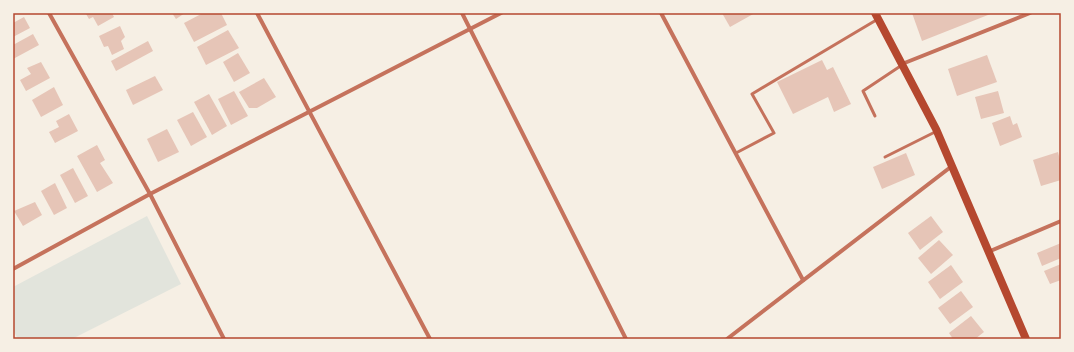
<svg xmlns="http://www.w3.org/2000/svg" width="1074" height="352" viewBox="0 0 1074 352" font-family="'Noto Sans',sans-serif">
<style>
.green{fill:#e2e4dc}
.building{fill:#e6c5b7}
.lines{fill:none;stroke-linecap:round;stroke-linejoin:round}
.service{stroke:#c5725c;stroke-width:3}
.minor{stroke:#c5725c;stroke-width:4}
.secondary{stroke:#b5482f;stroke-width:8}
.neatline{fill:none;stroke:#b5482f;stroke-width:1.5}
</style>
<rect width="100%" height="100%" fill="#f6efe4"/>
<!-- green -->
<path class="green" d="M147,216l34,68 -109,55h-54l-5,-9v-43z"/>
<!-- building -->
<g class="building">
<path d="M90,13h22l2,4 -16,9 -5,-9 -4,2 -3,-5z"/>
<path d="M172,13h13l-9,6z"/>
<path d="M203,13h18l6,12 -33,17 -10,-19z"/>
<path d="M722,13h33l-25,14z"/>
<path d="M912,13h81l-71,28z"/>
<path d="M24,17l6,11 -17,9v-14z"/>
<path d="M120,26l5,11 -4,4 3,8 -12,6 -4,-9 -4,1 -5,-11z"/>
<path d="M228,30l11,18 -33,17 -9,-18z"/>
<path d="M33,34l6,11 -26,14v-14z"/>
<path d="M148,41l5,10 -37,20 -5,-10z"/>
<path d="M238,53l12,20 -16,9 -11,-20z"/>
<path d="M987,55l10,27 -40,14 -9,-27z"/>
<path d="M822,60l5,10 6,-3 18,37 -17,8 -6,-15 -35,17 -16,-32z"/>
<path d="M41,62l9,16 -24,13 -6,-11 11,-6 -4,-6z"/>
<path d="M155,76l8,14 -30,15 -7,-15z"/>
<path d="M264,78l12,19 -19,11h-8l-10,-16z"/>
<path d="M54,87l9,18 -22,12 -9,-17z"/>
<path d="M234,91l14,25 -17,9 -13,-26z"/>
<path d="M998,91l6,22 -23,6 -6,-22z"/>
<path d="M209,94l18,32 -15,9 -18,-33z"/>
<path d="M193,112l14,25 -16,9 -14,-26z"/>
<path d="M69,114l9,17 -23,12 -6,-11 10,-5 -3,-6z"/>
<path d="M1010,116l3,9 4,-2 5,14 -22,9 -8,-23z"/>
<path d="M167,129l12,23 -21,10 -11,-23z"/>
<path d="M97,145l8,15 -5,3 13,20 -16,9 -20,-36z"/>
<path d="M1058,152l3,12v16l-20,6 -8,-26z"/>
<path d="M906,153l9,22 -33,14 -9,-22z"/>
<path d="M73,168l15,28 -13,7 -15,-28z"/>
<path d="M55,183l12,25 -13,7 -13,-24z"/>
<path d="M35,202l7,13 -19,11 -9,-15z"/>
<path d="M931,216l12,16 -23,18 -12,-17z"/>
<path d="M939,240l14,15 -22,19 -13,-16z"/>
<path d="M1061,243v15l-19,8 -5,-13z"/>
<path d="M1061,264v16l-11,4 -6,-13z"/>
<path d="M951,265l12,17 -23,17 -12,-17z"/>
<path d="M961,291l12,16 -23,17 -12,-16z"/>
<path d="M971,316l13,16 -9,7h-22l-4,-6z"/>
</g>
<g class="lines">
<!-- service -->
<g class="service">
<path d="M875,116l-12,-25 39,-26"/>
<path d="M736,153l38,-20 -22,-39 126,-75"/>
<path d="M885,157l52,-26"/>
</g>
<!-- minor -->
<g class="minor">
<path d="M49,13l101,181 74,145"/>
<path d="M257,13l173,326"/>
<path d="M462,13l164,326"/>
<path d="M661,13l142,267"/>
<path d="M902,64l128,-51"/>
<path d="M988,252l73,-31"/>
<path d="M13,269l137,-75 351,-181"/>
<path d="M727,339l225,-173"/>
</g>
<!-- secondary -->
<path class="secondary" d="M875,13l61,116 90,210"/>
</g>
<!-- border -->
<rect width="1074" height="352" fill="none" stroke="#f6efe4" stroke-width="28"/>
<rect x="14" y="14" width="1046" height="324" class="neatline"/>
</svg>
